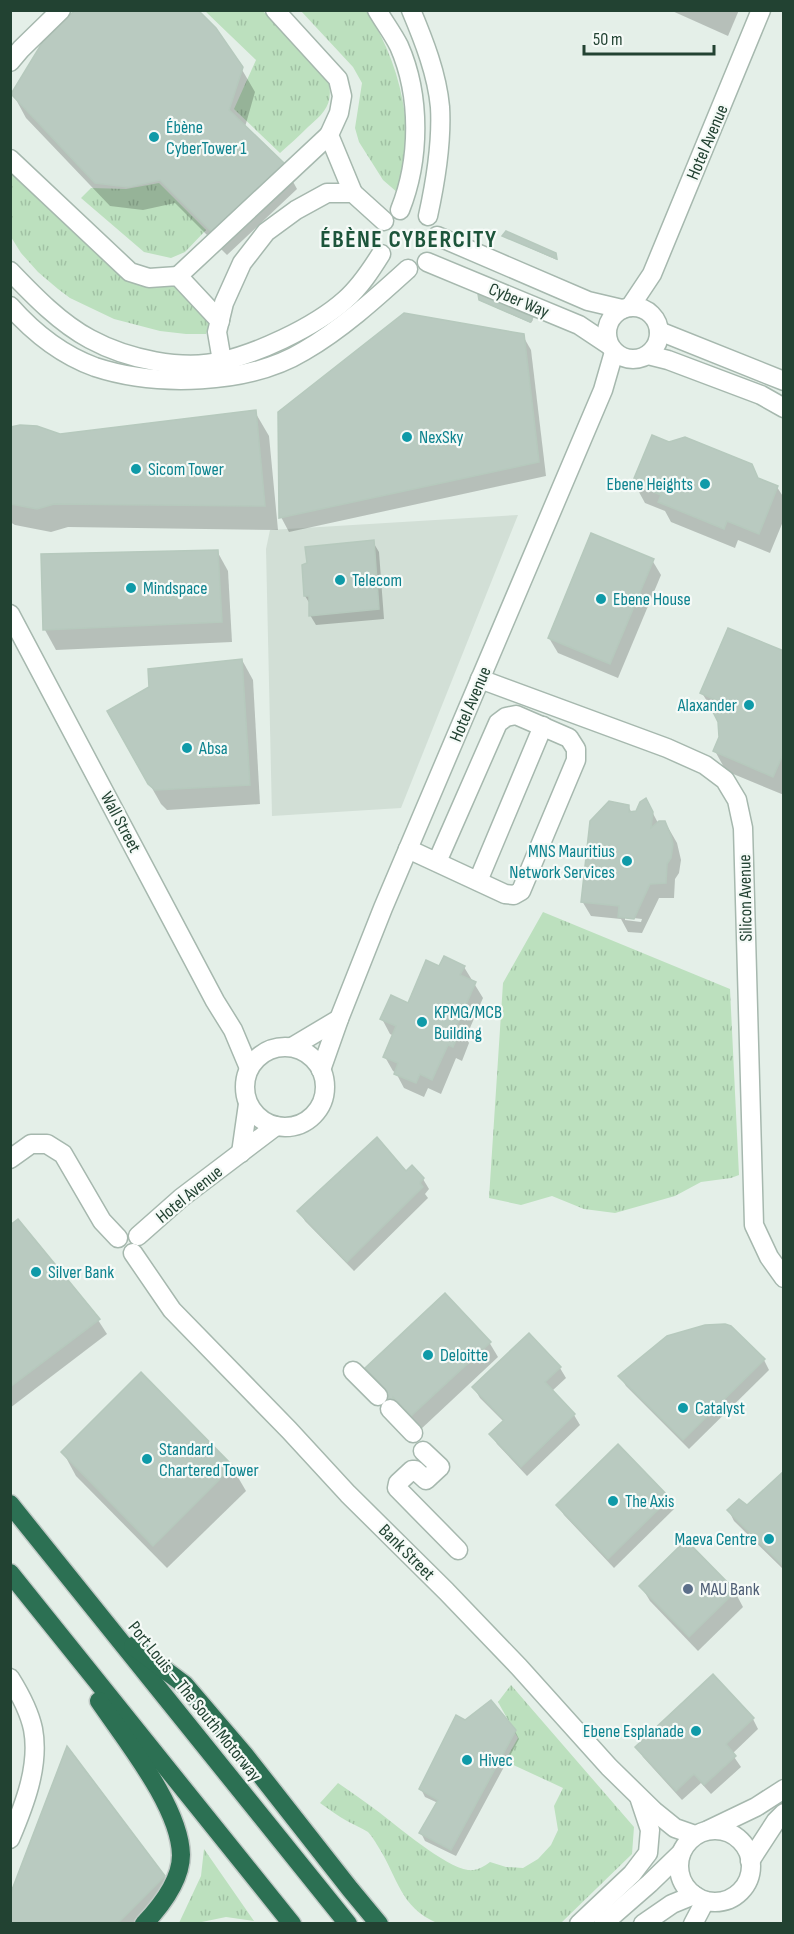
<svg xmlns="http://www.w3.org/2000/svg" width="794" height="1934" viewBox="0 0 794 1934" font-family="'Sofia Sans Condensed',sans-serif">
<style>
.built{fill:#d2dfd6}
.grass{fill:url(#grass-tufts)}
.shadow{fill:#0003;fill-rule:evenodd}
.building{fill:#b9cac0;stroke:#b6c9bd;stroke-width:1.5}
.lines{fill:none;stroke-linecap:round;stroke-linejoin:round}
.minor-casing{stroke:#a6b8ae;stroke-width:21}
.highway-casing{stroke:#c1cac6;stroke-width:21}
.minor{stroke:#fff;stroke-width:18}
.highway{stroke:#2c7053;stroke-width:18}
.culture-dot{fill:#0f9aa8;stroke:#f5faf7;stroke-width:2}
.service-dot{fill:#5c6f8a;stroke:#f5faf7;stroke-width:2}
.labels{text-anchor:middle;stroke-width:4.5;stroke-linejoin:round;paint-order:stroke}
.culture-label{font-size:18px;fill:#0d838f;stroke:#f5faf7;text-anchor:start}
.street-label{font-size:18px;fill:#224232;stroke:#f5faf7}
.service-label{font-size:18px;fill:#4e5e75;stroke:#f5faf7;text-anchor:start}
.district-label{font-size:24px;font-weight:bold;letter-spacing:1.5px;fill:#1d553b;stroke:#f5faf7}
</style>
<defs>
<pattern id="grass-tufts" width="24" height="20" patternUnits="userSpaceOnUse" patternTransform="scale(1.5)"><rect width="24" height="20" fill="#bce0be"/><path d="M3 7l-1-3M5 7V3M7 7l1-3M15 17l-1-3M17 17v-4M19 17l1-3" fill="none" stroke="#a1c1a4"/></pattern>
</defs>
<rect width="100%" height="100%" fill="#e4efe8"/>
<!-- built -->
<path class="built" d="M518,515l-117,293 -129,8 -6,-267 4,-19z"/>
<!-- grass -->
<g class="grass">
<path d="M205,11h58l65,68c6,25 -3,33 -20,48 -9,9 -19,18 -28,26l-46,-44 22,-49z"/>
<path d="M301,11h66c20,32 33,66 38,104 2,8 3,19 3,27 -2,17 -7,34 -10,51l-15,-13 -24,-38 -4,-14 7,-45 -9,-16z"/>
<path d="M10,167l132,118 20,2 16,-2 33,34 -5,15h-20l-26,-3 -46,-12 -44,-21 -12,-9 -20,-17 -17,-19 -10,-16z"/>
<path d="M159,183l47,47 -21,22 -14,6 -27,-6 -63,-54 10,-10 35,1z"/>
<path d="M543,912l187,77 9,186 -8,3 -30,4 -26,14 -60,17 -31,-4 -32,-13 -31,9 -32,-7 14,-215z"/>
<path d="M511,1685l123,142 -2,27 -71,69h-124c-37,-16 -39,-45 -58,-75 -3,-5 -7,-12 -11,-16 -6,-4 -14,-7 -21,-11 -9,-5 -18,-12 -27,-18l18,-20c13,9 26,18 38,27 20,15 69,57 92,60 9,1 15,-3 22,-8l16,5 17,1 15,-9 13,-14 7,-15 -4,-24 9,-18 -58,-27 13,-23 -20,-36z"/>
<path d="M204,1849l50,72 -28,-4 -29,6h-18l22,-47z"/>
</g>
<!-- shadow -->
<g class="shadow">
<path d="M670,10h69l-11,26z"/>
<path d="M241,68l14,24 -10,35 39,38 13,24 -70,66 -52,-52 -32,7 -33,-4 -84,-88 -13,-24z"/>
<path d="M504,236l51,18 2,6 -52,-23z"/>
<path d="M480,296l52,22 1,2 -2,3 -50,-22z"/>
<path d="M523,336l8,14 15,126 -257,56 -8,-15z"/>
<path d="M255,412l14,24 9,94 -210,-3 -17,5 -36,-7 -5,-3v-93l49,6z"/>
<path d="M759,480l18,7 7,11v21l-14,34 -32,-13 -3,8 -64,-26 -6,-11 -20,-8 -11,-20z"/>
<path d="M373,542l6,10 5,67 -68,6 -6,-10v-11l-5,-8z"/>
<path d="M217,551l11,20 4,71 -176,8 -11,-20z"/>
<path d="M652,560l9,15 -43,103 -60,-25 -9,-15z"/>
<path d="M784,653v142l-58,-24 -11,-20 5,-14 -1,-16 -17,-28z"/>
<path d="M242,660l11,20 7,124 -93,6 -6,-6 -52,-92z"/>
<path d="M646,800l12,23 7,-1 12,21 4,17 -2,13 -4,6 -1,19h-15l-17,35 -14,-1 -7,-13 -30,-3 -9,-15 46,-95 4,7h5zM625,917l17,2 -1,3 -16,-2z"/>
<path d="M464,967l19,31 -17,39 3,6 -7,18 -6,-3 -15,36 -13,-6 -4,9 -20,-9 -8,-15 -3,-2 -8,-14 9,-21 -4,-2 -8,-15 26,-15 32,-36z"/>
<path d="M406,1173l17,6 6,10 -4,5 3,4 -74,73 -49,-50 -6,-10z"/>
<path d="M10,1227l88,93 9,14 -97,74z"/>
<path d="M529,1335l31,33 6,10 -14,13 22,24 6,10 -53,51 -30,-32 -6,-10 13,-12 -24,-24 -6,-10z"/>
<path d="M489,1342l9,15 -78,73 -31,-19 -22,-43z"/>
<path d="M764,1360l5,10 -80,79 -63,-63 -6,-10z"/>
<path d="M63,1452l169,15 14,24 -79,77 -91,-92z"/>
<path d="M784,1473v97l-50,-49 -5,-10 18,-4z"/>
<path d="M669,1499l5,10 -60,59 -50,-53 -6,-10z"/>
<path d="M641,1586l94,6 8,15 -45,44 -48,-50z"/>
<path d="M753,1719l5,10 -26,25 9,13 -30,27 -10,-11 -19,17 -39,-43 -6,-10z"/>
<path d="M466,1722l49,9 4,8 -63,117 -31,-15 -4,-8 17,-30 -13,-6 -4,-8z"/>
<path d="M164,1876l6,11 -38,37h-122z"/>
</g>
<!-- building -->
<g class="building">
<path d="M75,10h123l18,18 27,39 -14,43 56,54 -72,69 -53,-53 -32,7 -33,-4 -84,-89 31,-51z"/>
<path d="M506,231l50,22 1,6 -55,-23z"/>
<path d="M478,294l55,23 -3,5 -51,-22z"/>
<path d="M404,313l120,21 15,128 -260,56 -1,-106z"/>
<path d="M256,410l9,96 -211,-2 -17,5 -27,-5v-77l10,-2 17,1 23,8z"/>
<path d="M652,435l17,7 16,-5 67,27 6,14 20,8 -19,48 -32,-13 -3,8 -66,-27 3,-7 -29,-12z"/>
<path d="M591,533l63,26 -44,105 -62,-26z"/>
<path d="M374,540l5,69 -70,7v-20h-5l-2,-31 5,-2 -2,-16z"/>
<path d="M218,550l4,72 -179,8 -2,-76z"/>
<path d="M728,628l56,23v101l-11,25 -60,-26 6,-14 -1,-15 -6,-12 4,-10 -16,-7z"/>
<path d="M242,659l8,126 -95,5 -7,-6 -41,-73 42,-24 -1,-18z"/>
<path d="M646,798l7,14 -2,16 8,-7h6l6,15 2,8 -2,14 -4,6 -1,19 -16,1 -16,35 -16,-2 1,-11 -38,-4 9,-81 19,-20 20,4v7l7,-1 4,-9z"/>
<path d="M444,956l21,10 -5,9 16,7 -19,43 5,2 -9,20 -5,-2 -16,35 -12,-6 -4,9 -22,-9 4,-11 -15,-6 13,-31 -16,-7 11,-24 17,8 18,-43 13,6z"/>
<path d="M377,1137l29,34 6,-6 12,13 -4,5 3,4 -76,75 -50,-51z"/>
<path d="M18,1219l82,100 -90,68v-162z"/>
<path d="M445,1293l46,49 -80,74 -18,-19 -3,12 -12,-13 2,-12 -15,-16z"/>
<path d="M725,1324l6,2 34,33 -82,81 -65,-64 49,-40 38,-11z"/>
<path d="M529,1333l32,34 -16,15 30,32 -54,53 -32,-33 15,-14 -32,-33z"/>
<path d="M141,1372l92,94 -80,80 -92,-94z"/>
<path d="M618,1444l52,54 -62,61 -52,-54z"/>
<path d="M784,1471v96l-57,-57 12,-11 8,6z"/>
<path d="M686,1540l50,51 -47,46 -50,-51z"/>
<path d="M713,1674l41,44 -28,26 10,12 -32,29 -10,-11 -18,17 -41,-44z"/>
<path d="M491,1700l25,30 -65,120 -32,-17 19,-33 -19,-11 37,-74 9,5z"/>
<path d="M67,1746l98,130 -48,48h-107v-29z"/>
</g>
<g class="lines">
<!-- minor casing -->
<g class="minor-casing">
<g id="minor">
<path d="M275,10l63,69 4,17 -3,17 -10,22 24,58"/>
<path d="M377,10c7,12 16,24 22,36 22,50 21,114 1,164"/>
<path d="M411,10c13,31 26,64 29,97 2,34 -5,77 -12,109"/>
<path d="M10,62l11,-13 40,-39"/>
<path d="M10,159l120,113 19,6 29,-2 42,45"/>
<path d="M437,236l151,65 34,8"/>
<path d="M427,262l152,63 30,20"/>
<path d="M10,271c24,25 50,52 80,68 37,20 92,32 133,22 21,-5 41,-13 60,-22 23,-11 43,-22 62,-39 15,-13 26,-30 36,-46"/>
<path d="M178,276l151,-141"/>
<path d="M10,306c23,26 52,49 85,61 61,20 153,18 209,-16 38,-22 72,-53 104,-82"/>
<circle cx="633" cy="333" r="26"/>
<path d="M630,307l22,-33 109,-264"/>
<path d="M659,331l125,50"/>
<path d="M648,355l20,5 93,35 23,13"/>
<path d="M226,369l-4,-8 -5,-29 7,-29 18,-40 24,-31 30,-22 31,-17h26l31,28"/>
<path d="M10,614l205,387 18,29 16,38"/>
<path d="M480,679l187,69 38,17 20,15 12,20 6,28 11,397 15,32 15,21"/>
<path d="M408,849l97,45 9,1 7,-4 55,-131v-11l-7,-11 -53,-23 -10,2 -8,6 -61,139"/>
<path d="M478,881l65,-155"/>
<path d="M292,1047l47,-28"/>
<circle cx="285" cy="1087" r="40"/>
<path d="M321,1070l18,-51 44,-111 220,-518 11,-38"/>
<path d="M241,1153l7,-49"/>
<path d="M10,1159l21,-15h16l16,10 39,67 16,17"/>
<path d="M138,1236l43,-38 95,-72"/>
<path d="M133,1253l39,57 117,120 59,64 98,97 73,76 90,100 45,44 21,17 20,7"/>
<path d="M353,1371l25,25"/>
<path d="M390,1409l23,24"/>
<path d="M423,1451l17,16 -14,13 -11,-10h-3l-14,13 -1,5 61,62"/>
<path d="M10,1678c10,16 19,32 23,51 7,37 -9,77 -23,110"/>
<path d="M708,1830l48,-23 28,-18"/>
<circle cx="715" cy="1866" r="36"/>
<path d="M750,1861l26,-40 8,-8"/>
<path d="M579,1924l53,-50 16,-21 2,-23 -10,-30"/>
<path d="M603,1924l47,-41 31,-30"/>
<path d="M643,1924l29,-20 22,-9"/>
<path d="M693,1924l12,-23"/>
</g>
</g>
<!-- highway casing -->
<g class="highway-casing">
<g id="highway">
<path d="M10,1504l338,420"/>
<path d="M10,1573l282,351"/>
<path d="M133,1646l52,39 59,69 106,135 29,35"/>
<path d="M99,1701c27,40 81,106 82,154 0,25 -20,51 -37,69"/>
</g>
</g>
<!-- minor -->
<use href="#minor" class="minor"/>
<!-- highway -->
<use href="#highway" class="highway"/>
</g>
<!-- markers -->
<g class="culture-dot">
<circle cx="154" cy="137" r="6"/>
<circle cx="407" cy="437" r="6"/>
<circle cx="136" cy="469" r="6"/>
<circle cx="705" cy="484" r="6"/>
<circle cx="340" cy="580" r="6"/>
<circle cx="131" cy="588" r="6"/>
<circle cx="601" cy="599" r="6"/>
<circle cx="749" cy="705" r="6"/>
<circle cx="187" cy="748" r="6"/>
<circle cx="627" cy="861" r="6"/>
<circle cx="422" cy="1022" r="6"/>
<circle cx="36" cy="1272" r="6"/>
<circle cx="428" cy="1355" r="6"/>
<circle cx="683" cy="1408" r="6"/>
<circle cx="147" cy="1459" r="6"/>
<circle cx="613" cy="1501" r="6"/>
<circle cx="769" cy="1539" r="6"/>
<circle cx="696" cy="1731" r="6"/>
<circle cx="467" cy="1760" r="6"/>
</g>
<circle class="service-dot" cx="688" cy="1589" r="6"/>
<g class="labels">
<!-- culture labels -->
<g class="culture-label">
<text x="166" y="133">Ébène<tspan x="166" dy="21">CyberTower 1</tspan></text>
<text x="419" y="443">NexSky</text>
<text x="148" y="475">Sicom Tower</text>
<text x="693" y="490" text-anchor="end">Ebene Heights</text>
<text x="352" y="586">Telecom</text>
<text x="143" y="594">Mindspace</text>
<text x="613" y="605">Ebene House</text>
<text x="737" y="711" text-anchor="end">Alaxander</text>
<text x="199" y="754">Absa</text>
<text x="615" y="857" text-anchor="end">MNS Mauritius<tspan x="615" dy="21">Network Services</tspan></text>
<text x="434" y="1018">KPMG/MCB<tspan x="434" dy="21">Building</tspan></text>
<text x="48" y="1278">Silver Bank</text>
<text x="440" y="1361">Deloitte</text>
<text x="695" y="1414">Catalyst</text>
<text x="159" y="1455">Standard<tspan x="159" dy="21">Chartered Tower</tspan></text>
<text x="625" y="1507">The Axis</text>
<text x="757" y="1545" text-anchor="end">Maeva Centre</text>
<text x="684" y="1737" text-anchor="end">Ebene Esplanade</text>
<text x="479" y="1766">Hivec</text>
</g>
<!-- street labels -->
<g class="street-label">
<text transform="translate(707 142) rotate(-67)" y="6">Hotel Avenue</text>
<text transform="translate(519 300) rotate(23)" y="6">Cyber Way</text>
<text transform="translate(470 704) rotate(-67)" y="6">Hotel Avenue</text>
<text transform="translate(121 822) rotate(62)" y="6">Wall Street</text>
<text transform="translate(745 898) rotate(-91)" y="6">Silicon Avenue</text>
<text transform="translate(189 1194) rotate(-39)" y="6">Hotel Avenue</text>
<text transform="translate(407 1552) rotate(45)" y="6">Bank Street</text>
<text transform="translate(195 1701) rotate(51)" y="6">Port Louis – The South Motorway</text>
</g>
<!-- service labels -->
<g class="service-label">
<text x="700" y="1595">MAU Bank</text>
</g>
<!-- district labels -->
<g class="district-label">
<text x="409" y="247">ÉBÈNE CYBERCITY</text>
</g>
</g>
<!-- border -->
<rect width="794" height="1934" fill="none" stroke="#224232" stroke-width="24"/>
<!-- scale -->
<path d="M584 45v9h130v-9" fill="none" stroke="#224232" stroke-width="3"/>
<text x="593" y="45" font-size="18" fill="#224232" stroke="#f5faf7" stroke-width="4.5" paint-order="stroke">50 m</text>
</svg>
